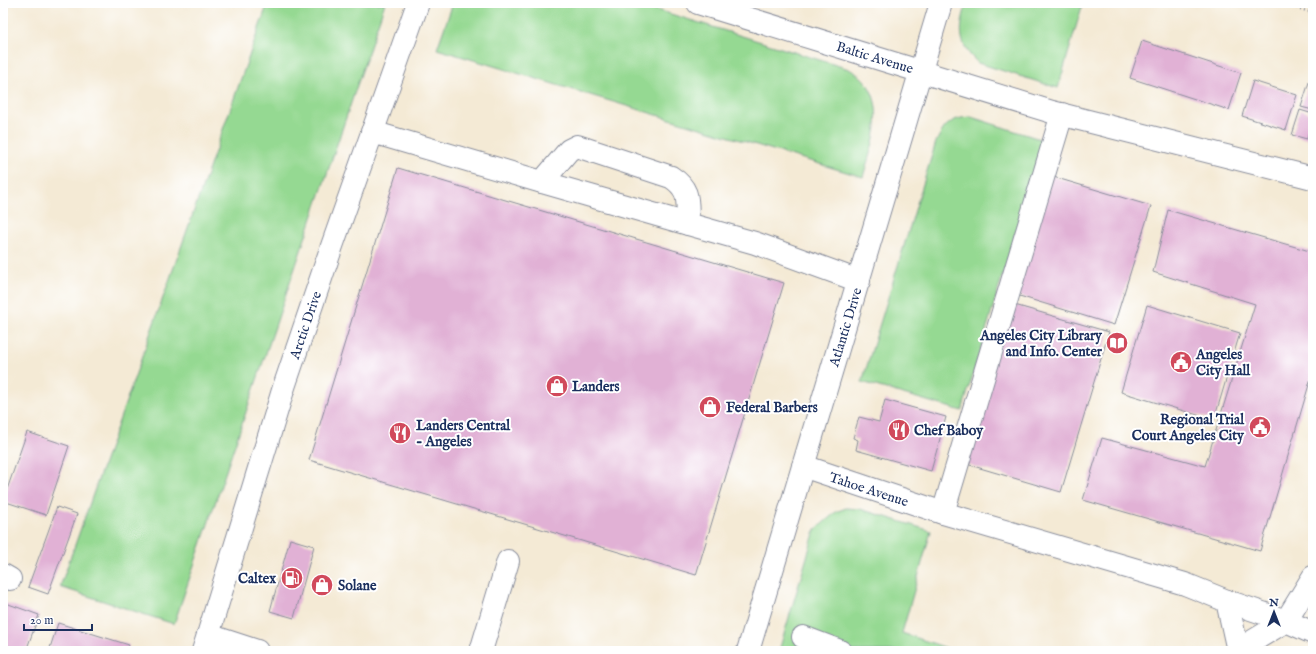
<svg xmlns="http://www.w3.org/2000/svg" width="1316" height="654" font-family="'IM FELL English',serif">
<rect width="100%" height="100%" fill="#fff"/>
<filter id="ink" filterUnits="userSpaceOnUse"><feTurbulence type="fractalNoise" baseFrequency=".025" numOctaves="2"/><feDisplacementMap in="SourceGraphic" scale="8" xChannelSelector="R" yChannelSelector="G"/><feConvolveMatrix kernelMatrix="1 2 1 2 8 2 1 2 1" color-interpolation-filters="sRGB"/></filter>
<filter id="wash" filterUnits="userSpaceOnUse"><feTurbulence type="fractalNoise" baseFrequency=".012" numOctaves="4" result="noise"/><feDisplacementMap in="SourceGraphic" scale="16" xChannelSelector="R" yChannelSelector="G"/><feGaussianBlur stdDeviation="0.9" result="paint"/><feColorMatrix in="noise" values="0 0 0 0 0 0 0 0 0 0 0 0 0 0 0 0 0 1.4 0 .05"/><feComposite in="paint" operator="in"/></filter>
<g filter="url(#wash)">
<rect width="100%" height="100%" fill="#f4ead5"/>
<g fill="#95d992" stroke="#588478">
<polygon points="268,3 385,3 174,624 60,587"/>
<path d="M453,3h182l214,66c5,3 12,7 15,11 24,29 8,65 -1,97l-426,-128z"/>
<path d="M967,3h116l-25,85 -80,-25c-21,-19 -19,-35 -11,-60z"/>
<path d="M971,117l72,23 -81,271 -100,-29 74,-240c9,-18 15,-24 35,-25z"/>
<polygon points="846,508 860,509 931,531 902,633 956,651 779,651 815,530 836,512"/>
</g>
<g id="blocks">
<g fill="#e1b1d5">
<polygon points="1142,41 1241,73 1229,110 1130,78"/>
<polygon points="1310,79 1313,81 1313,110 1301,107"/>
<polygon points="1253,81 1297,95 1286,130 1242,116"/>
<polygon points="1300,110 1313,114 1307,139 1292,135"/>
<polygon points="398,168 784,283 696,575 309,460"/>
<polygon points="1050,176 1151,206 1114,325 1013,294"/>
<polygon points="1168,210 1313,252 1313,371 1260,551 1083,500 1102,438 1205,466 1255,304 1153,272"/>
<polygon points="1011,304 1109,332 1061,492 963,463"/>
<polygon points="1147,305 1240,333 1214,420 1121,392"/>
<polygon points="885,400 946,417 931,471 856,450 858,440 853,438 859,417 879,422"/>
<polygon points="27,432 69,446 46,515 3,501"/>
<polygon points="57,507 77,514 48,594 28,587"/>
<polygon points="290,539 314,546 294,618 270,611"/>
<polygon points="3,602 39,615 26,651 3,651"/>
<polygon points="58,623 129,645 127,651 49,651"/>
</g>
</g>
</g>
<g filter="url(#ink)">
<use href="#blocks" fill-opacity="0" stroke="#888c9a" stroke-width="1"/>
<g fill="none" stroke-linecap="round" stroke-linejoin="round">
<g stroke="#888c9a" stroke-width="24">
<g id="minor">
<polyline points="698,3 1052,112 1313,178"/>
<path d="M372,132l170,50 27,-32 8,-4 94,31c20,13 16,24 17,47l67,19 104,38"/>
<polyline points="542,182 688,224"/>
<polyline points="803,466 943,513 1185,584 1227,601 1286,621 1313,633"/>
<polyline points="943,513 1062,114"/>
<polyline points="3,575 10,579"/>
<polyline points="1227,601 1238,651"/>
<polyline points="208,635 284,387 332,246 418,3"/>
<polyline points="803,637 840,651"/>
<polyline points="1238,650 1286,621 1313,577"/>
<polyline points="481,651 508,561"/>
<polyline points="748,651 941,3"/>
</g>
</g>
<g stroke="#888c9a" stroke-width="24">
<polyline id="major" points="203,651 208,635 257,651"/>
</g>
<polyline stroke="#888c9a" stroke-width="2.5" stroke-dasharray="1 3" stroke-linecap="butt" points="1281,3 1313,13"/>
<use href="#minor" stroke="#fff" stroke-width="22"/>
<use href="#major" stroke="#fff" stroke-width="22"/>
</g>
</g>
<defs>
<g id="library-disc" transform="scale(1.15)"><circle r="9.5" fill="#d1495b" stroke="#fff"/><path d="M-6-4Q-3-5.5-.7-3.5V5Q-3 3-6 4ZM6-4Q3-5.5 .7-3.5V5Q3 3 6 4Z" fill="#fff"/></g>
<g id="civic-disc" transform="scale(1.15)"><circle r="9.5" fill="#d1495b" stroke="#fff"/><path d="M-.6-6.5H3V-4.5H.6V-3L4-1V1h2V6H-6V1h2V-1L-.6-3ZM-1.2 2.5V6h2.4V2.5Z" fill="#fff"/></g>
<g id="shop-disc" transform="scale(1.15)"><circle r="9.5" fill="#d1495b" stroke="#fff"/><path d="M-5-2.5h2.3a2.7 3.5 0 0 1 5.4 0H5L5.5 6h-11ZM-1.5-2.5h3a1.5 2.3 0 0 0-3 0Z" fill="#fff"/></g>
<g id="restaurant-disc" transform="scale(1.15)"><circle r="9.5" fill="#d1495b" stroke="#fff"/><path d="M-5-6h1v4h1v-4h1v4h1v-4h1v5L-1.5 .5V6h-2V.5L-5-1ZM5-6V6H3V1.5H1.5Q1.5-4 5-6Z" fill="#fff"/></g>
<g id="fuel-disc" transform="scale(1.15)"><circle r="9.5" fill="#d1495b" stroke="#fff"/><path d="M-5.5-6h7V0h2V4h1.3V-2.5L3-4.5l.8-.8L6-3V5H2.5V1h-1V6h-7ZM-4.2-4.7v3.2H.2V-4.7Z" fill="#fff"/></g>
</defs>
<g fill-rule="evenodd">
<use href="#library-disc" x="1117" y="343"/>
<use href="#civic-disc" x="1181" y="362"/>
<use href="#shop-disc" x="557" y="386"/>
<use href="#shop-disc" x="710" y="407"/>
<use href="#civic-disc" x="1260" y="427"/>
<use href="#restaurant-disc" x="899" y="430"/>
<use href="#restaurant-disc" x="400" y="433"/>
<use href="#fuel-disc" x="292" y="578"/>
<use href="#shop-disc" x="322" y="585"/>
</g>
<g text-anchor="middle" stroke-width="4" stroke-linejoin="round" paint-order="stroke">
<g font-size="14" fill="#1b2f5e" stroke="#fff">
<text transform="translate(875 57) rotate(17)" y="5">Baltic Avenue</text>
<text transform="translate(305 325) rotate(-71)" y="5">Arctic Drive</text>
<text transform="translate(845 327) rotate(-73)" y="5">Atlantic Drive</text>
<text transform="translate(869 489) rotate(18)" y="5">Tahoe Avenue</text>
</g>
<g font-size="14" font-weight="bold" fill="#1b2f5e" stroke="#fff" text-anchor="start">
<text x="1102" y="340" text-anchor="end">Angeles City Library<tspan x="1102" dy="16">and Info. Center</tspan></text>
<text x="1196" y="359">Angeles<tspan x="1196" dy="16">City Hall</tspan></text>
<text x="572" y="391">Landers</text>
<text x="726" y="412">Federal Barbers</text>
<text x="1244" y="424" text-anchor="end">Regional Trial<tspan x="1244" dy="16">Court Angeles City</tspan></text>
<text x="416" y="430">Landers Central<tspan x="416" dy="16">- Angeles</tspan></text>
<text x="914" y="435">Chef Baboy</text>
<text x="276" y="583" text-anchor="end">Caltex</text>
<text x="338" y="590">Solane</text>
</g>
</g>
<rect width="1316" height="654" fill="none" stroke="#fff" stroke-width="16"/>
<g transform="translate(1274 612)" stroke="#ffffff" stroke-width="3" paint-order="stroke">
<path d="M0-3L7 15L0 10L-7 15Z" fill="#1b2f5e"/>
<text y="-6" font-size="11" font-weight="bold" text-anchor="middle" fill="#1b2f5e">N</text>
</g>
<path d="M24 624v6h68v-6" fill="none" stroke="#1b2f5e" stroke-width="2"/>
<text x="30" y="624" font-size="12" fill="#1b2f5e" stroke="#ffffff" stroke-width="3" paint-order="stroke">20 m</text>
</svg>
